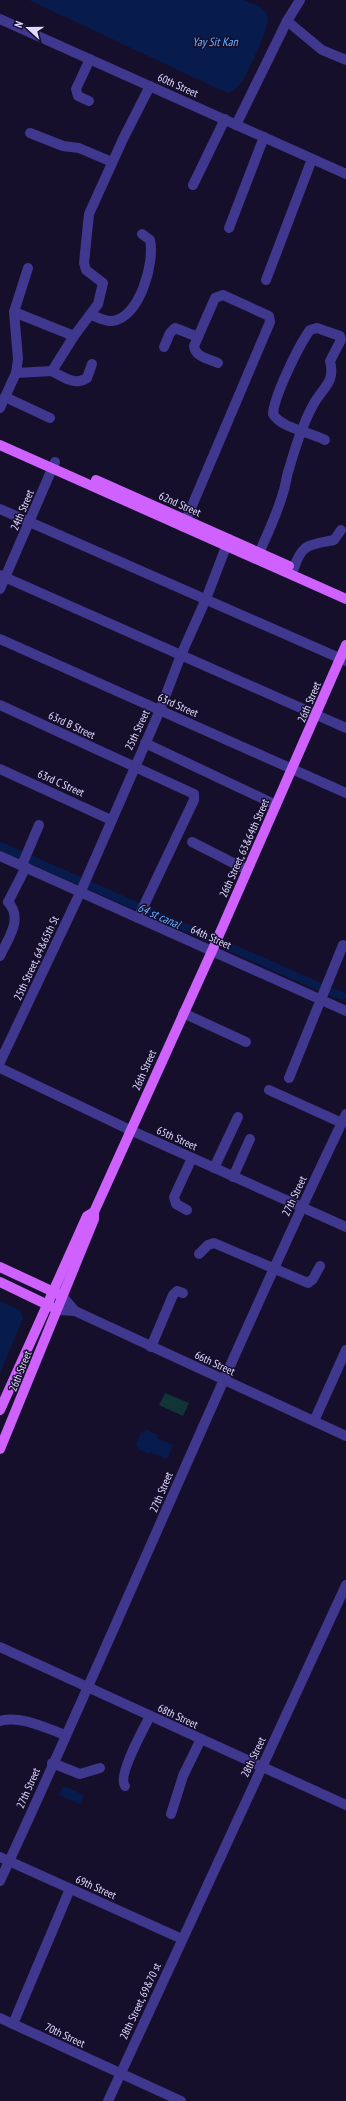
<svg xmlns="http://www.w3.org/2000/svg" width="346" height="2101" font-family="'PT Sans Narrow',sans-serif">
<rect width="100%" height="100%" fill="#160f2c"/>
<polygon fill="#113536" points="165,1393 189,1403 183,1416 159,1405"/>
<g fill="#071b4d">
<path d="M29,0h215c8,4 22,7 24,17 2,9 -22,61 -29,68 -3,4 -7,7 -12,8z"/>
<polygon points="0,1301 20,1310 23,1318 0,1373"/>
<polygon points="146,1430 158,1435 156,1438 173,1445 167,1459 150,1452 149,1454 138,1449 139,1447 136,1445 141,1432 144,1433"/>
<polygon points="63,1786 84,1795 80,1804 59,1795"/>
</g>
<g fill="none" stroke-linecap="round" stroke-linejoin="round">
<g stroke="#071b4d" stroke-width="8">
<polyline points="0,846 318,986"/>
<polyline points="331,992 342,996"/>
</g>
<g stroke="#40378e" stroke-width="10">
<polyline points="300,0 287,21 322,50 346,60"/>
<polyline points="0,19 346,174"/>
<polyline points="89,101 78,96 76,89 90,59"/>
<polyline points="236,125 287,21"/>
<polyline points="30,133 63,146 79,148 112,162"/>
<polyline points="193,185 225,119"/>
<polyline points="229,228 264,137"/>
<polyline points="266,280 312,159"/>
<polyline points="14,312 74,336"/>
<path d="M91,315c7,2 14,7 21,6 28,-3 43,-59 38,-81l-8,-6"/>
<polyline points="164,347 170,333 175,328 198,337"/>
<path d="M52,371c11,6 23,15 35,7l5,-14"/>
<polyline points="16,373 52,371 74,336 98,304 103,283 86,270 84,263 89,214 123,139 150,86"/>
<polyline points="5,397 50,418"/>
<polyline points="0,408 16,373 18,359 14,312 28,268"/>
<polyline points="0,509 346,661"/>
<path d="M183,527l87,-205 -1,-6 -46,-21 -8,3 -21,48c1,11 15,13 24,17"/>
<path d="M259,553c9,-20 18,-39 24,-60 3,-8 3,-16 6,-24 6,-21 13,-43 23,-62 9,-19 24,-23 18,-46l11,-21 -1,-4 -23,-8 -7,2c-11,15 -36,66 -37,84 8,14 37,18 52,26"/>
<path d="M294,568c8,-25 16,-23 40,-28l7,-10"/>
<polyline points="0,575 346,728"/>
<polyline points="0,589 55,462"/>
<polyline points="0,639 346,793"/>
<polyline points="0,705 194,794 194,800 138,918"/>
<polyline points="145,743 276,805"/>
<polyline points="0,769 111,820"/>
<polyline points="192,842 247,870"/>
<polyline points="0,856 346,1011"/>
<polyline points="22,865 39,825"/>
<path d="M0,956c7,-16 24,-37 8,-54l18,-35"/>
<polyline points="183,1013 246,1042"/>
<polyline points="0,1062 81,891 160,710 181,655 206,599 229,539"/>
<polyline points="0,1068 130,1130 346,1227"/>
<polyline points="289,1078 343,945"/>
<polyline points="269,1090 342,1123"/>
<polyline points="214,1168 238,1117"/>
<polyline points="233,1177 250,1139"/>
<polyline points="187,1210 176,1204 174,1197 192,1158"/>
<polyline points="199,1254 208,1245 214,1243 308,1283 313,1279 320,1266"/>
<polyline points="63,1297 75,1311"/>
<polyline points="58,1310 75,1311 346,1436"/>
<polyline points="151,1347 173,1295 177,1291 183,1293"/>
<polyline points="314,1421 346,1350"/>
<polyline points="0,1647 346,1805"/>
<path d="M0,1721c20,-6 46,7 65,14"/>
<polyline points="52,1763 80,1774 100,1768"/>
<path d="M125,1786c-8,-10 19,-58 25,-70"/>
<polyline points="171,1814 183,1776 201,1739"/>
<polyline points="0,1857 182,1939"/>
<path d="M0,1881c118,-254 225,-514 346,-767"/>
<polyline points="0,2018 181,2101"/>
<polyline points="13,2024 70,1889"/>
<polyline points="108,2101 346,1585"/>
</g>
<g stroke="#cf61ff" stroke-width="10">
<polyline points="0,445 346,599"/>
<polyline points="96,480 289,566"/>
<polyline points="0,1267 58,1294"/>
<polyline points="0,1282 52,1307"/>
<polyline points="0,1410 87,1216 94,1212"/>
<polyline points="0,1449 94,1219 94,1212 212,951 346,645"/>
</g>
</g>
<g text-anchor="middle" stroke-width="3" stroke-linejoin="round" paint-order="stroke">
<g font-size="11" fill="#e1daff" stroke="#160f2c">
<text transform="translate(178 85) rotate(24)" y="4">60th Street</text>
<text transform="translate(180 504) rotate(24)" y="4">62nd Street</text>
<text transform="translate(22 510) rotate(-67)" y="4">24th Street</text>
<text transform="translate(309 702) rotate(-67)" y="4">26th Street</text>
<text transform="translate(178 705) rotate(24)" y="4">63rd Street</text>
<text transform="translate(72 725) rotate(25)" y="4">63rd B Street</text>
<text transform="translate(137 730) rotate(-65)" y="4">25th Street</text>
<text transform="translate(61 783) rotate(24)" y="4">63rd C Street</text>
<text transform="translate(244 848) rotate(-66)" y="4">26th Street, 63&amp;64th Street</text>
<text transform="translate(211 937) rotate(24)" y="4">64th Street</text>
<text transform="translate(36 958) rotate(-65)" y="4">25th Street, 64&amp;65th St</text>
<text transform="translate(144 1070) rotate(-66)" y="4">26th Street</text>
<text transform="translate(177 1138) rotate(24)" y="4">65th Street</text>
<text transform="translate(294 1196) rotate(-65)" y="4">27th Street</text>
<text transform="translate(215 1363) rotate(25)" y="4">66th Street</text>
<text transform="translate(20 1371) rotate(-68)" y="4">26th Street</text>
<text transform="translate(161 1492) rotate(-67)" y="4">27th Street</text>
<text transform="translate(178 1716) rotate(25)" y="4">68th Street</text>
<text transform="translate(253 1757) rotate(-65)" y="4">28th Street</text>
<text transform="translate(28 1788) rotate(-66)" y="4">27th Street</text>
<text transform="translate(96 1887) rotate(24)" y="4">69th Street</text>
<text transform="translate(140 2001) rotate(-65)" y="4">28th Street, 69&amp;70 st</text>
<text transform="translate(65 2035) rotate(25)" y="4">70th Street</text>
</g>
<g font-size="12" font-style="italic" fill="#68aeff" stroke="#160f2c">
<text x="215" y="46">Yay Sit Kan</text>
<text transform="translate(159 916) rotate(24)" y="4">64 st canal</text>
</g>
</g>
<g transform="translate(28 28) rotate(291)" stroke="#160f2c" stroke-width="3" paint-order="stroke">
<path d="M0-3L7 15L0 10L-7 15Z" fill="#e1daff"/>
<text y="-6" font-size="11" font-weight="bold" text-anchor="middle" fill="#e1daff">N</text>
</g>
</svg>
